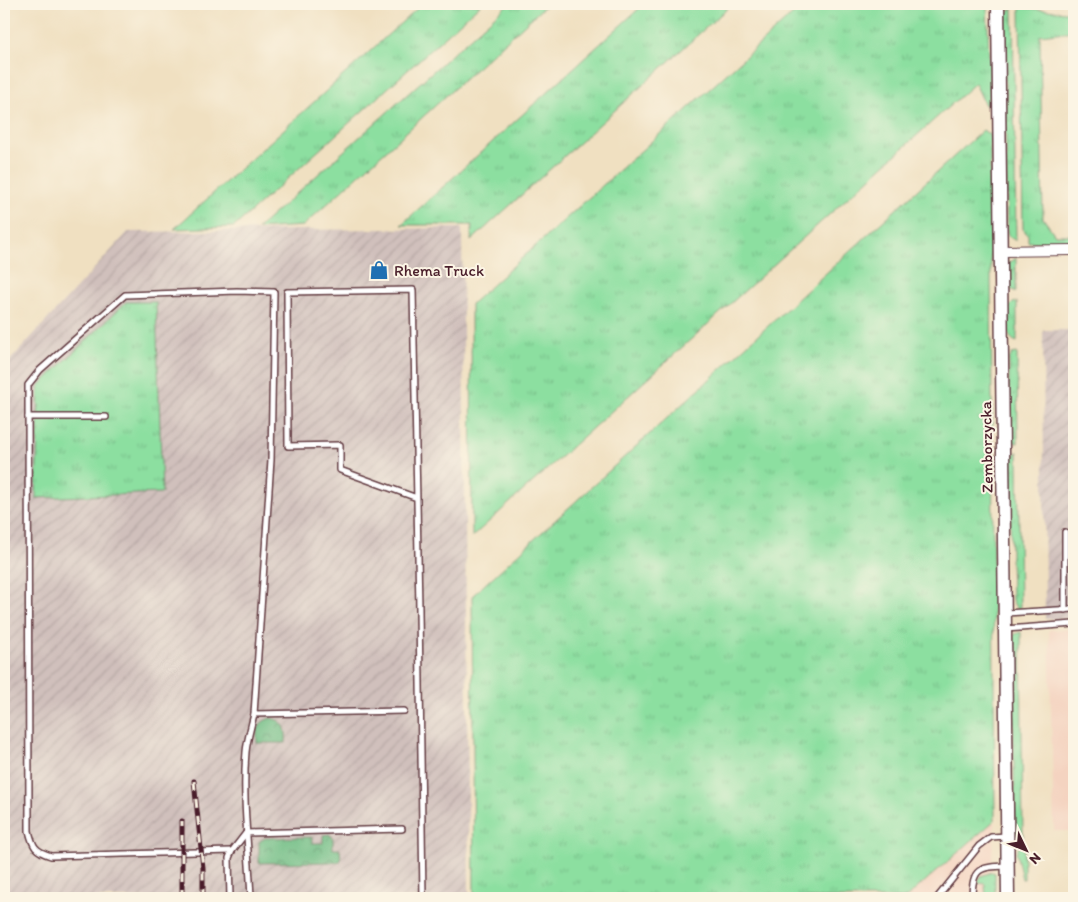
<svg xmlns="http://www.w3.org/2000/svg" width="1078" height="902" font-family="Itim,sans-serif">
<defs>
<pattern id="industrial-furrows" width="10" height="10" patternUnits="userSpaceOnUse" patternTransform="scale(1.25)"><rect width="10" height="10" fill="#d0c0bc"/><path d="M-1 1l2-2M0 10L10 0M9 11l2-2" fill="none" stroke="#b4a5a2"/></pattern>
<pattern id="grass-tufts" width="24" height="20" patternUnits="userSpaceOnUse" patternTransform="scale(1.25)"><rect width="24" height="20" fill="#8cdfa0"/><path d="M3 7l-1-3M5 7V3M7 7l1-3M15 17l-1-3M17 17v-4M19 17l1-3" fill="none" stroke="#7abf8a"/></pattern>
<pattern id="forest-crowns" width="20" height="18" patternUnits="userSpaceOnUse" patternTransform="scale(1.25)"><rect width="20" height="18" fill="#71be86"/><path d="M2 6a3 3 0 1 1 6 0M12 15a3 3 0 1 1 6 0" fill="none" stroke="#5f9a6e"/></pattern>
</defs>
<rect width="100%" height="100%" fill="#fcf5e5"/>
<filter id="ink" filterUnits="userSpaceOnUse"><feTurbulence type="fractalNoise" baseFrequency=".02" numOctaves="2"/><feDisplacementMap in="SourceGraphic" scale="10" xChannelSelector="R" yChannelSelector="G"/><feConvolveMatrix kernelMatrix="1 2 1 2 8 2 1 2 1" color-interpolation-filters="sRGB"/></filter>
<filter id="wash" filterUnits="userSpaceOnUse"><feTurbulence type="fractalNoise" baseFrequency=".0096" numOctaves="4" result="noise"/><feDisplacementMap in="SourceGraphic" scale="20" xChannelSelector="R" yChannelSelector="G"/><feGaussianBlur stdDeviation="1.12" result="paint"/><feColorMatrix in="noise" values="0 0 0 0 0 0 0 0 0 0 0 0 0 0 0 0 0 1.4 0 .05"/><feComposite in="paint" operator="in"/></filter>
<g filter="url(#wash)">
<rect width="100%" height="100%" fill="#f0e0c1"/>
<g fill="#f4d3c0">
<polygon points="1074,629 1074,831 1054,831 1049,630"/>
<polygon points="995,820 992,855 993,898 906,898"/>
</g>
<g fill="url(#industrial-furrows)">
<polygon points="462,228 469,898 4,898 4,367 128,232"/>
<polygon points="1043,330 1074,330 1074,619 1045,619"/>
</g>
<g fill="url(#grass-tufts)" stroke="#6b7f66">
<polygon points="422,4 481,4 234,227 174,229"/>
<polygon points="508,4 547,4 303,226 257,229"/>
<polygon points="644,4 732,4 471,241 472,225 401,225"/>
<polygon points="804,4 987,4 991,104 985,105 975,83 472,537 471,304"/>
<polygon points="1013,7 1016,241 1008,236 1007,231 1004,22 1006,15"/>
<polygon points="1020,7 1074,13 1074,31 1040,35 1043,218 1055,235 1074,235 1074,242 1028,242 1028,235 1023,229"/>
<polygon points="983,130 990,135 995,820 906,898 474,898 472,596"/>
<polygon points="1016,258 1016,292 1009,288 1008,264"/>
<polygon points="126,302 156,302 162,493 36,498 39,386"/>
<path d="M1017,302v40c-13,-4 -11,-23 -9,-34l5,-5z"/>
<path d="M1017,353l1,90c-6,0 -8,-5 -9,-10v-73l3,-6z"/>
<polygon points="1018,452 1020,610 1015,606 1012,600 1009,462 1013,454"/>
<polygon points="1021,632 1023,840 1017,838 1015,831 1012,638 1015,634"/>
<polygon points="1024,846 1024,879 1022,879 1016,852 1019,847"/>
<polygon points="992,872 995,873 995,898 986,898 985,884 977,883 981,876"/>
</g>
<g fill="url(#forest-crowns)" stroke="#5e6e58">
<path d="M271,718c14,3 16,11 15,25h-29c-1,-12 0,-21 14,-25z"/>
<polygon points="329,834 333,837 333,849 340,849 341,860 339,862 259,863 259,842 265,838 312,837 312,843 323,843 323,835"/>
</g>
</g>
<g filter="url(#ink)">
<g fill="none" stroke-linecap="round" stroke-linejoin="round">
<g stroke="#633c42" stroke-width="8">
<g id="service">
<polyline points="28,417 106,417"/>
<path d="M417,498l-77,-28v-25l-52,1 -1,-154 126,-2c4,203 8,405 10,608"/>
<polyline points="1065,532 1065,610"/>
<polyline points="1005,613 1074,609"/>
<polyline points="1005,629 1074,624"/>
<polyline points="254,714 404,711"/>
<polyline points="246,833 402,829"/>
<path d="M232,851l-181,5c-16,-5 -18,-9 -22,-25l-1,-446 12,-15 85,-75 112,-4 37,1 -3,168 -17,254c-3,13 -7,26 -8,38 -4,48 3,99 5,146"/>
<polyline points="230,898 229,858 232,851 246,833"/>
<polyline points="937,898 979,846 991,837 1006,836"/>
<path d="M972,898c0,-31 8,-31 36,-32"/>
</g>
</g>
<g stroke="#633c42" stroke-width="12">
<polyline id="minor" points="1000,251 1074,250"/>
</g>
<g stroke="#633c42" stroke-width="15">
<polyline id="tertiary" points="998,4 1008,898"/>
</g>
<use href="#service" stroke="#fff" stroke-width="5"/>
<use href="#minor" stroke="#fff" stroke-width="10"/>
<use href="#tertiary" stroke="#fff" stroke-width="12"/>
<g stroke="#4a1f2b" stroke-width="5">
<g id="rail">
<polyline points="194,781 203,868 203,898"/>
<polyline points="182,898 182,821"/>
</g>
</g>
<use href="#rail" stroke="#fcf5e5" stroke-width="3" stroke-dasharray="9" stroke-linecap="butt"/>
</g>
</g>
<defs>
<g id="shop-bare" transform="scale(1.5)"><path d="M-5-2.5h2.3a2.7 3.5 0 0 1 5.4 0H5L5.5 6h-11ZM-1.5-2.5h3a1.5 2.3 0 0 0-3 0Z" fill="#1f6fb2" stroke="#fcf5e5" stroke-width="2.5" paint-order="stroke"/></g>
</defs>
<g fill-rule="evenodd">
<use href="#shop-bare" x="379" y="270"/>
</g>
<g text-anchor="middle" stroke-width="4" stroke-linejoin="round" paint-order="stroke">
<g font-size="16" fill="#4a1f2b" stroke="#fcf5e5" text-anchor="start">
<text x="394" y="276">Rhema Truck</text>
</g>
<g font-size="16" fill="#4a1f2b" stroke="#fcf5e5">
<text transform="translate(986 447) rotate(-91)" y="6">Zemborzycka</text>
</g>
</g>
<rect width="1078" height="902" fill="none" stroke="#fcf5e5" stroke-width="20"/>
<g transform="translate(1026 850) rotate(133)" stroke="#fcf5e5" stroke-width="4" paint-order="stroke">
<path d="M0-4L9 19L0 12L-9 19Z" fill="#4a1f2b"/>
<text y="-8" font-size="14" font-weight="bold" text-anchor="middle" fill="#4a1f2b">N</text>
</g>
</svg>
